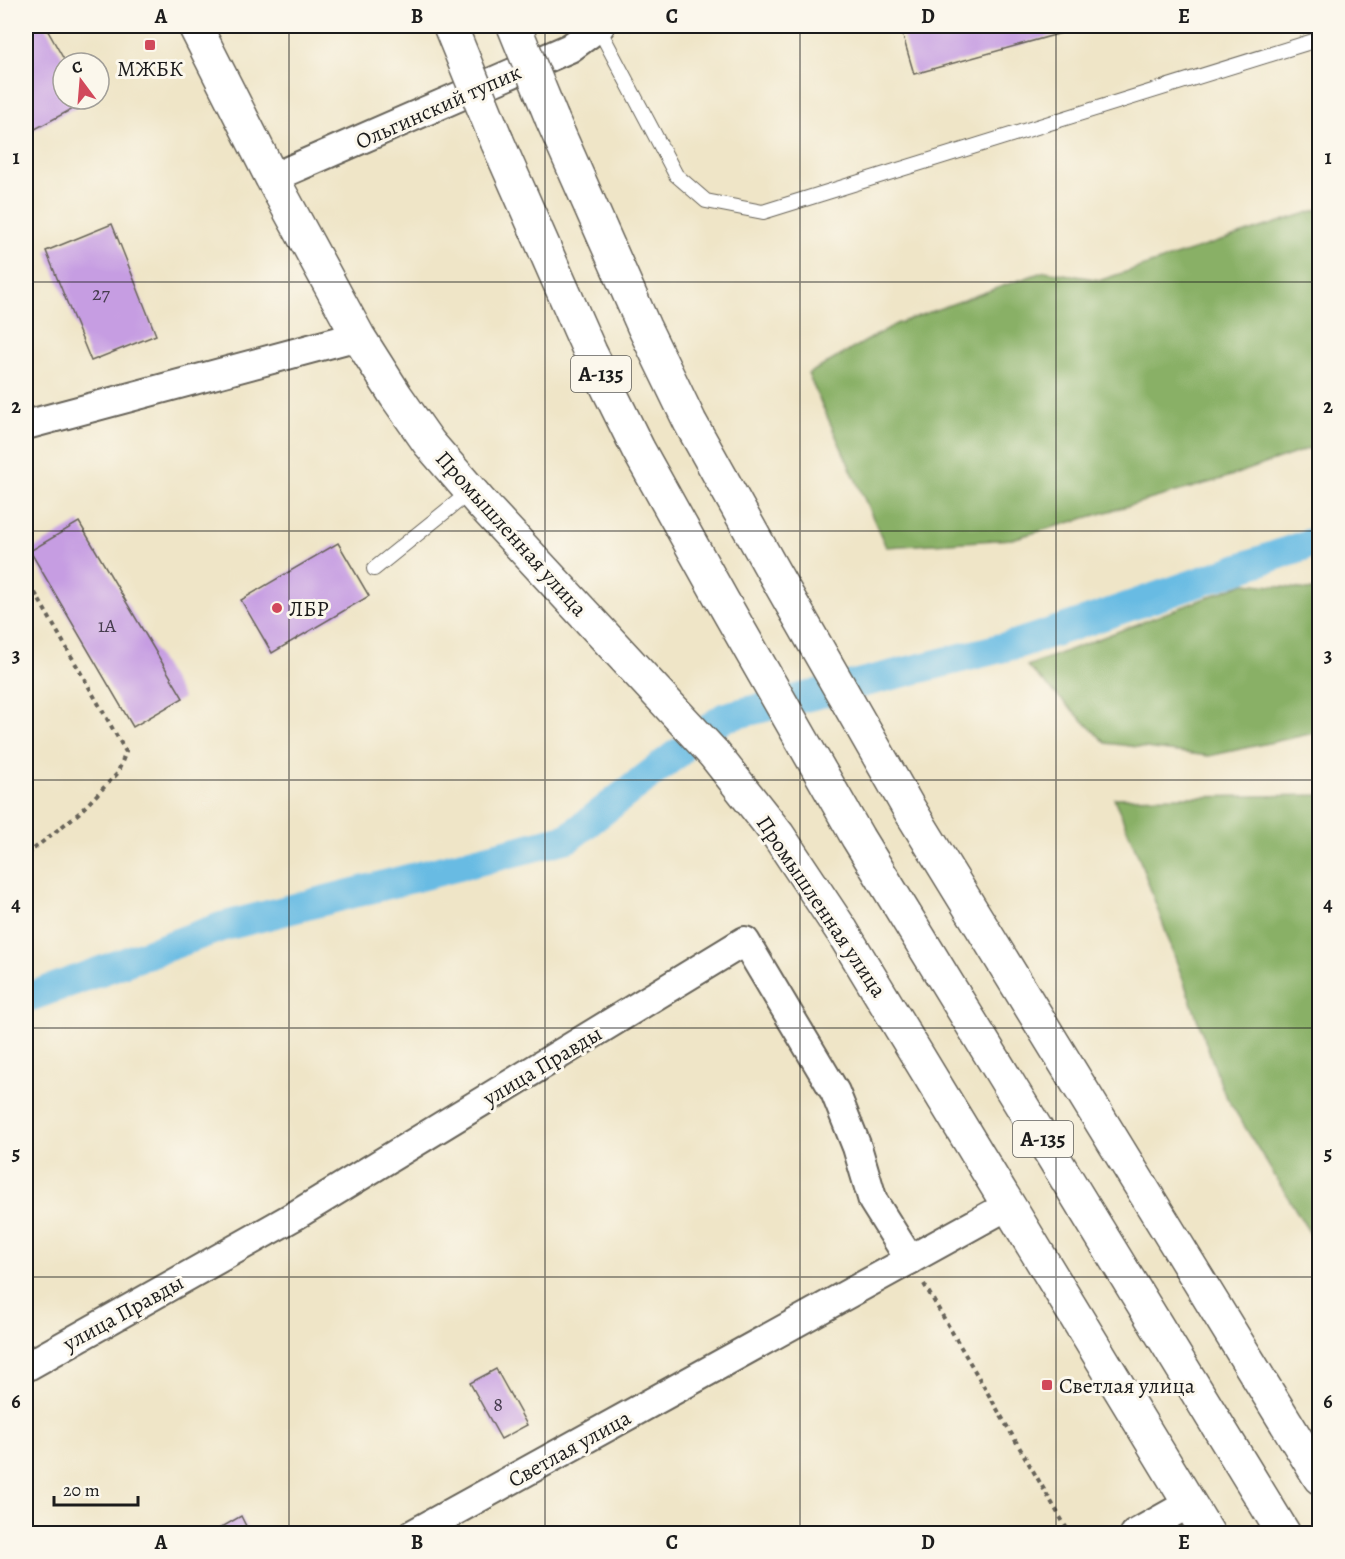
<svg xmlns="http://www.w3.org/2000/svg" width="1345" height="1559" font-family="Alegreya,serif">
<rect width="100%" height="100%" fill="#fbf7ec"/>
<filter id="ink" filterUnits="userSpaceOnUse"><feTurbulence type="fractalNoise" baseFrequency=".0167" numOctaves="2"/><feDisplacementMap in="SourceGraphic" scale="12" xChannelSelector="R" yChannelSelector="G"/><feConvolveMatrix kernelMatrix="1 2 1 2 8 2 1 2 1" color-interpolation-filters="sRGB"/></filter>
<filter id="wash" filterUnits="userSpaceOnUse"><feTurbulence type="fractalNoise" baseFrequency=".008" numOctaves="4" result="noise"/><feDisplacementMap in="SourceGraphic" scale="24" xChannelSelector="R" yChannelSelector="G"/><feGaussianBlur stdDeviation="1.35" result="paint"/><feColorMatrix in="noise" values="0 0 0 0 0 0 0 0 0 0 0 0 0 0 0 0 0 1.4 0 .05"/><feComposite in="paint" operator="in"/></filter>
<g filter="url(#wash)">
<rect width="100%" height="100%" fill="#efe5c7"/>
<g fill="#89b066" stroke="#526641" stroke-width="1.5">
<polygon points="1319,209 1319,445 1222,479 1012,539 886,547 808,374 896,324 1045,271 1101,280"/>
<polygon points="1245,583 1319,591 1319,732 1209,756 1106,743 1027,666"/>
<polygon points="1319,795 1320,795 1319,1248 1224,1093 1138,855 1114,798"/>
</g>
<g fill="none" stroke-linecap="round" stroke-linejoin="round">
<g stroke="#67bbe3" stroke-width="30">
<polyline points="711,727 725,717 1017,644 1087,621 1320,540"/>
<polyline points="32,996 221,927 568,838 678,753"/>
</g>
</g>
<g id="blocks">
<g fill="#c69de2">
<polygon points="26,26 45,26 66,63 63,63 63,99 86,99 87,101 26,134"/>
<polygon points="900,26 1087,26 914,74"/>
<polygon points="112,224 156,335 91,361 46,251"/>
<polygon points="79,522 183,698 133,727 30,551"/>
<polygon points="338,543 369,596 272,653 241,600"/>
<polygon points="496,1369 527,1425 501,1439 470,1383"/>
<polygon points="241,1516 250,1534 210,1534"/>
</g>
</g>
</g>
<g filter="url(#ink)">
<use href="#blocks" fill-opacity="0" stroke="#666258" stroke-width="1.5"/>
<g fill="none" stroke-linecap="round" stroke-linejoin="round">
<g stroke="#666258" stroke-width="16">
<g id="service">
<polyline points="598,27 676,175 706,201 763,212 1320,39"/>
<polyline points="374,569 471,491"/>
</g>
</g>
<g stroke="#666258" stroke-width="32">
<g id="minor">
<polyline points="272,178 570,48 600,26"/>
<polyline points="26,425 358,336"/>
<polyline points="26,1367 296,1215 745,941 835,1092 857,1147 873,1201 910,1260"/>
<polyline points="413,1534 1009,1205"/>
<polyline points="1135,1534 1190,1503"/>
</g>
</g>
<g stroke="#666258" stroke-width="36">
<polyline id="tertiary" points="195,26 272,178 358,336 396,396 429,443 481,503 714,754 778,835 842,931 1208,1534"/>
</g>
<g stroke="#666258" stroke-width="36">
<g id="trunk">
<polyline points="552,119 644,327 690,422 773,571 908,807 1320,1478"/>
<polyline points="497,141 590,352 638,449 722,600 858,838 1284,1534"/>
</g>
</g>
<g stroke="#666258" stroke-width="4" stroke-dasharray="4.5 4.5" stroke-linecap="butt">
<polyline points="26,577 126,752 117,774 79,813 31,851 26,862"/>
<polyline points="924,1284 1070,1534"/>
</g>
<use href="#service" stroke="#fff" stroke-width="14"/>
<use href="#minor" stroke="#fff" stroke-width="28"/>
<use href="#tertiary" stroke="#fff" stroke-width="33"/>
<use href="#trunk" stroke="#fff" stroke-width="33"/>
<g stroke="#666258" stroke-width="36" stroke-linecap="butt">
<g id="trunk-bridge">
<polyline points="450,26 497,141"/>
<polyline points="514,26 552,119"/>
</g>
</g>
<use href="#trunk-bridge" stroke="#fff" stroke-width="33"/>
</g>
</g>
<path fill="none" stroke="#1c1c1c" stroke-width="1.5" stroke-opacity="0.55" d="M289,26v1508M545,26v1508M800,26v1508M1056,26v1508M26,282h1294M26,531h1294M26,780h1294M26,1028h1294M26,1277h1294"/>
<g fill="#d1495b" stroke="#fbf7ec" stroke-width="2">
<rect x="144" y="39" width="12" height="12" rx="3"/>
<circle cx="277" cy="608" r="6"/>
<rect x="1041" y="1379" width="12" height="12" rx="3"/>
</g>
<g text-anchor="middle" stroke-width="6" stroke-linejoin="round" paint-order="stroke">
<g font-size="20" fill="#463c4e">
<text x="101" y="300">27</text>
<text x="107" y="632">1А</text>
<text x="498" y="1411">8</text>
</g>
<g fill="#fbf7ec" stroke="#5f5e5a" stroke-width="1.5">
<rect x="571" y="356" width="60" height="36" rx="4.5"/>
<rect x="1013" y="1121" width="60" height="36" rx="4.5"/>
</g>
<g font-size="21" font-weight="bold" fill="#1c1c1c">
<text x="601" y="381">А-135</text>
<text x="1043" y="1146">А-135</text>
</g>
<g font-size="22" fill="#1c1c1c" stroke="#fbf7ec" text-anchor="start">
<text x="150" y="76" text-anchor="middle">МЖБК</text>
<text x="289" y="616">ЛБР</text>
<text x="1059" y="1393">Светлая улица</text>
</g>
<g font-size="22" fill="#1c1c1c" stroke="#fbf7ec">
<text transform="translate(438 106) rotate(-24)" y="8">Ольгинский тупик</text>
<text transform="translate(512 533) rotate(48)" y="8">Промышленная улица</text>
<text transform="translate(822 906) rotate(56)" y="8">Промышленная улица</text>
<text transform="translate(542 1065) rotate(-31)" y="8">улица Правды</text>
<text transform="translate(123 1312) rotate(-29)" y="8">улица Правды</text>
<text transform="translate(569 1448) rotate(-29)" y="8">Светлая улица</text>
</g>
</g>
<rect width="1345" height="1559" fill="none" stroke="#fbf7ec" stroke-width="66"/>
<g transform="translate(81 81) rotate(344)"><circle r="28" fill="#fbf7ec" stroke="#a29f99" stroke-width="1.5"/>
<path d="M0-4.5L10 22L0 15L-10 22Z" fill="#d1495b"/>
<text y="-9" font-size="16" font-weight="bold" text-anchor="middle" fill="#1c1c1c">С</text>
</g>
<path d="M54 1496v9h84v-9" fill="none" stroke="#1c1c1c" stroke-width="3"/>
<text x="63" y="1496" font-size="18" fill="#1c1c1c" stroke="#fbf7ec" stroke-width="4.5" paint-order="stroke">20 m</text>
<rect x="33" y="33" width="1279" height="1493" fill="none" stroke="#1c1c1c" stroke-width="2"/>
<g font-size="20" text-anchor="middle" font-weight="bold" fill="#1c1c1c">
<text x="161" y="23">A</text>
<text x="417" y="23">B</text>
<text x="672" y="23">C</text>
<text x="928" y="23">D</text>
<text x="1184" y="23">E</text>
<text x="16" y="164">1</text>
<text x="1328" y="164">1</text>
<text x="16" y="413">2</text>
<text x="1328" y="413">2</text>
<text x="16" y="662">3</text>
<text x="1328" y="662">3</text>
<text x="16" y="911">4</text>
<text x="1328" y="911">4</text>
<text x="16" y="1160">5</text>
<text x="1328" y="1160">5</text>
<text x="16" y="1408">6</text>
<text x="1328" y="1408">6</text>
<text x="161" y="1549">A</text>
<text x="417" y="1549">B</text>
<text x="672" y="1549">C</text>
<text x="928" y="1549">D</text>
<text x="1184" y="1549">E</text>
</g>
</svg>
